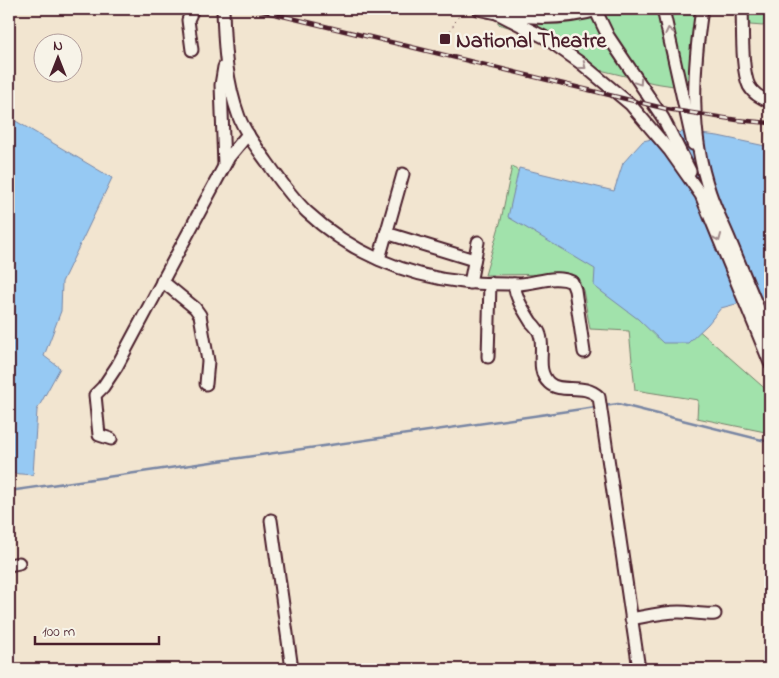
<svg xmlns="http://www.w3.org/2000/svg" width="779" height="678" font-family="'Indie Flower',sans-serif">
<rect width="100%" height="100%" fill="#f2e5d0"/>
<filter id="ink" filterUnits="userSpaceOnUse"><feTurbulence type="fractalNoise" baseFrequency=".02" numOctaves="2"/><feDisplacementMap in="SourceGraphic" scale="10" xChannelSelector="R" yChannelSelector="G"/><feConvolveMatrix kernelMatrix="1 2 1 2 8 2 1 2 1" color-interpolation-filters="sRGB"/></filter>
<g filter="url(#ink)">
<g fill="#a1e2ab" stroke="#76806b">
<polygon points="495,9 708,9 700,90 654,83 571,63 575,46 498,24 497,9"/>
<polygon points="748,9 770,9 770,19 763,26 750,25"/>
<polygon points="512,166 770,393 770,433 697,418 698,400 635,390 629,331 590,329 583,290 569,274 485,275 501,220"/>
</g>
<g fill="#96c9f3" stroke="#7885a3">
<polygon points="9,117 112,178 62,282 61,311 44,356 60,368 37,410 33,475 9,473"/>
<polygon points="682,132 718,136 770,147 770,295 721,308 708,324 688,343 663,343 638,319 594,286 595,269 508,217 519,168 614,191 623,163 643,141"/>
</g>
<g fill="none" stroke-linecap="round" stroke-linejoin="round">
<g stroke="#7885a3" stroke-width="2.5">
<polyline points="604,406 618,404 770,442"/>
<polyline points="9,491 596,407"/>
</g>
<g stroke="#4a1f2b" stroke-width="15">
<g id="minor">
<path d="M223,9c1,36 3,73 16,108 6,16 18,31 28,45 12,17 25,36 40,50 43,40 98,64 156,70 19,2 38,2 57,2 17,-1 36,-10 52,-2l3,8 9,62"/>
<path d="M478,9c40,10 83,12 123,0"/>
<polyline points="595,9 608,36 663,118 690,171"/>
<polyline points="663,9 693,144"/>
<path d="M702,9c-9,61 -13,124 8,184 5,15 12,29 18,43 14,34 28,67 42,101"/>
<path d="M742,9c1,20 -1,60 7,77 5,9 13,12 21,16"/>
<polyline points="497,13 544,37 582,64 630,104 670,151 701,195 770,363"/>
<polyline points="192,50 188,20 193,9"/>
<polyline points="224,165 221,85 224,67"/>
<polyline points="386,233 474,260"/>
<polyline points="379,259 403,174"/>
<polyline points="162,281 195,308 200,315 208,361 206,384"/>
<polyline points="470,283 478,242"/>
<path d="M514,284c2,15 9,25 17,38 3,3 8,8 9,13 5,15 -5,35 9,48 12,11 35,-1 50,14l40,272"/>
<polyline points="488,357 490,283"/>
<polyline points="111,439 99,435 95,395 103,387 117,366 229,157 248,134"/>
<polyline points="271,520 292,669"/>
<polyline points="9,565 19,563"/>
<path d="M631,619c16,-3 32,-7 48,-7 13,0 24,3 36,2"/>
</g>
</g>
<polyline stroke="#4a1f2b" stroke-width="1" stroke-dasharray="1 4" stroke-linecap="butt" points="445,39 463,9"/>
<use href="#minor" stroke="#f7f3e8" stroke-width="11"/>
<g stroke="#4a1f2b" stroke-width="4.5">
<polyline id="rail" points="254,9 667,109 737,120 770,123"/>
</g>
<use href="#rail" stroke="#f7f3e8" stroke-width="2.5" stroke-dasharray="8" stroke-linecap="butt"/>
</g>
<defs><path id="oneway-chevron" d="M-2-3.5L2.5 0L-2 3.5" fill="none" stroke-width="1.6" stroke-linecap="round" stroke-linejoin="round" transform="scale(1.25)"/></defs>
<g stroke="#a0898a">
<use href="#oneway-chevron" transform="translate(669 31) rotate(-103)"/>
<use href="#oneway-chevron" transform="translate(583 66) rotate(38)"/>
<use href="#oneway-chevron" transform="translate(639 82) rotate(56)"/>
<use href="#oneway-chevron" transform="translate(718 238) rotate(68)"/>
</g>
</g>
<rect fill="#4a1f2b" stroke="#f7f3e8" stroke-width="2" x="439" y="33" width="12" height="12" rx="2.5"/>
<g text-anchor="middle" stroke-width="5" stroke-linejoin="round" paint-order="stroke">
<g font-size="22" font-weight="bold" fill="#4a1f2b" stroke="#f7f3e8" text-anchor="start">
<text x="456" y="47">National Theatre</text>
</g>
</g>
<rect width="779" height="678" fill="none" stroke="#f7f3e8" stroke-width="30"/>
<rect x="15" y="15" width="749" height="648" fill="none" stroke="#4a1f2b" stroke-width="2" filter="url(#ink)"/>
<g transform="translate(58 58)"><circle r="24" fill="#f7f3e8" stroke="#b29e9c"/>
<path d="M0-4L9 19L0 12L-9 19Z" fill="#4a1f2b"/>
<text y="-8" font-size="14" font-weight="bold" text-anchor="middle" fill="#4a1f2b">N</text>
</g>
<path d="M35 636v8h124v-8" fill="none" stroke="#4a1f2b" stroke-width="2.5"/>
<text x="42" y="636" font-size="15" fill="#4a1f2b" stroke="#f7f3e8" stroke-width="4" paint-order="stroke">100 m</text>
</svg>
